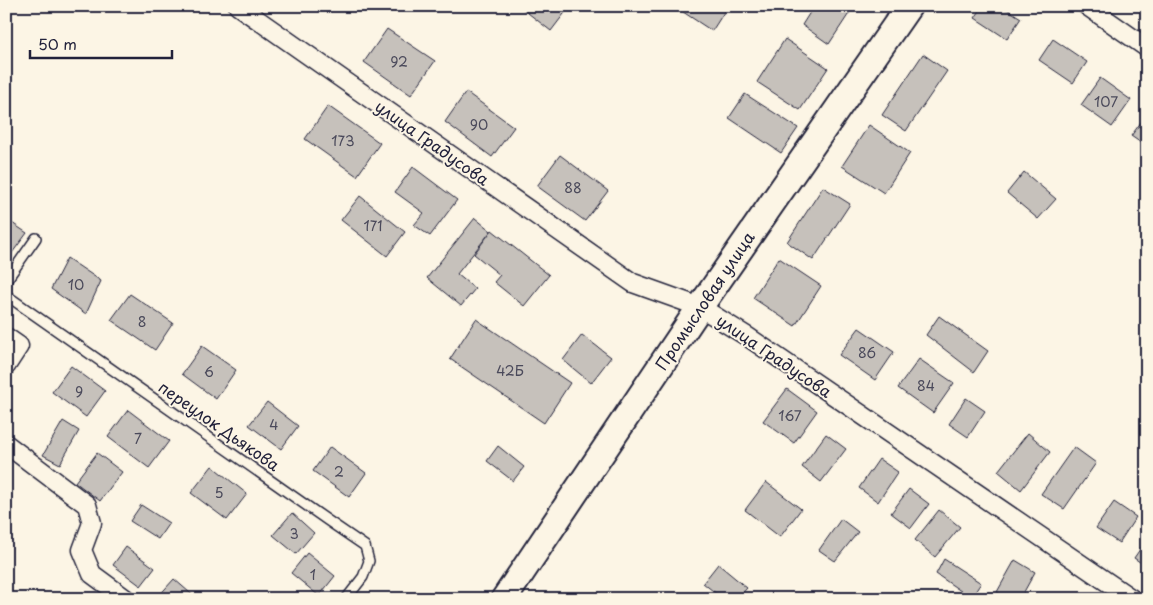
<svg xmlns="http://www.w3.org/2000/svg" width="1153" height="605" font-family="'Playpen Sans',sans-serif">
<rect width="100%" height="100%" fill="#fcf5e5"/>
<filter id="ink" filterUnits="userSpaceOnUse"><feTurbulence type="fractalNoise" baseFrequency=".02" numOctaves="2"/><feDisplacementMap in="SourceGraphic" scale="10" xChannelSelector="R" yChannelSelector="G"/><feConvolveMatrix kernelMatrix="1 2 1 2 8 2 1 2 1" color-interpolation-filters="sRGB"/></filter>
<g filter="url(#ink)">
<g fill="#c6c1bb" stroke="#22223b">
<polygon points="519,6 570,6 551,31"/>
<polygon points="674,6 728,6 712,31"/>
<polygon points="814,6 854,6 829,44 802,25"/>
<polygon points="983,6 1002,6 1021,18 1007,39 975,18"/>
<polygon points="387,29 435,61 411,95 364,62"/>
<polygon points="785,39 828,68 800,110 757,82"/>
<polygon points="1053,39 1087,62 1073,83 1039,60"/>
<polygon points="923,54 947,71 906,131 882,115"/>
<polygon points="1100,78 1131,100 1112,127 1081,105"/>
<polygon points="466,92 514,127 492,157 445,122"/>
<polygon points="745,94 798,128 781,153 729,118"/>
<polygon points="328,106 380,143 357,176 305,139"/>
<polygon points="1147,114 1147,147 1131,136"/>
<polygon points="869,125 910,153 884,193 842,166"/>
<polygon points="560,155 608,191 585,221 537,186"/>
<polygon points="413,167 457,200 430,236 414,225 424,213 395,192"/>
<polygon points="1024,172 1056,199 1038,219 1007,193"/>
<polygon points="823,187 850,204 813,260 787,242"/>
<polygon points="360,196 405,232 387,256 341,220"/>
<polygon points="475,218 491,231 457,274 475,289 461,306 427,278"/>
<polygon points="6,219 27,233 9,257 6,255"/>
<polygon points="492,230 549,275 524,306 494,282 500,275 474,254"/>
<polygon points="67,258 101,281 86,314 51,289"/>
<polygon points="779,258 821,286 795,326 753,298"/>
<polygon points="130,294 173,323 155,350 111,320"/>
<polygon points="939,316 988,351 974,372 926,335"/>
<polygon points="476,319 570,383 544,423 450,359"/>
<polygon points="859,328 894,352 875,380 839,355"/>
<polygon points="582,335 611,357 591,383 563,360"/>
<polygon points="202,346 236,370 216,399 182,374"/>
<polygon points="919,359 954,383 933,413 898,388"/>
<polygon points="71,366 105,391 86,417 52,392"/>
<polygon points="787,389 817,411 794,443 763,421"/>
<polygon points="966,398 985,411 968,437 949,424"/>
<polygon points="267,402 298,426 281,449 249,425"/>
<polygon points="128,410 169,441 149,468 108,437"/>
<polygon points="63,421 79,431 60,464 43,455"/>
<polygon points="1028,433 1050,452 1021,490 998,471"/>
<polygon points="826,434 846,449 821,482 802,467"/>
<polygon points="498,446 524,467 513,481 487,461"/>
<polygon points="330,447 366,473 349,497 313,471"/>
<polygon points="1074,447 1096,463 1064,509 1041,494"/>
<polygon points="97,453 122,472 100,501 75,482"/>
<polygon points="879,459 898,472 878,502 859,488"/>
<polygon points="212,466 247,494 227,520 191,493"/>
<polygon points="766,482 801,509 780,537 745,510"/>
<polygon points="909,489 929,504 911,528 891,513"/>
<polygon points="1114,502 1136,517 1119,543 1096,528"/>
<polygon points="141,505 169,523 158,539 130,521"/>
<polygon points="939,510 960,527 935,557 915,540"/>
<polygon points="292,513 314,533 296,554 273,535"/>
<polygon points="841,519 858,532 835,561 819,550"/>
<polygon points="1147,539 1147,567 1134,558"/>
<polygon points="126,547 155,568 141,586 113,565"/>
<polygon points="307,553 335,576 319,596 291,573"/>
<polygon points="944,559 981,583 971,598 936,574"/>
<polygon points="1015,560 1035,572 1020,599 1008,599 997,592"/>
<polygon points="718,564 747,588 737,599 723,599 703,583"/>
<polygon points="174,579 197,599 156,599"/>
</g>
<g fill="none" stroke-linecap="round" stroke-linejoin="round">
<g stroke="#22223b" stroke-width="12">
<g id="lane">
<polyline points="6,281 36,238"/>
<polyline points="6,295 327,520 365,546 369,561 363,577 346,599"/>
</g>
</g>
<g stroke="#22223b" stroke-width="21">
<g id="street">
<polyline points="238,6 633,283 700,307 748,337 1132,599"/>
<polyline points="1087,6 1147,48"/>
<polyline points="6,337 19,346 6,366"/>
<polyline points="6,444 87,505 92,523 82,550 92,574 126,599"/>
</g>
</g>
<g stroke="#22223b" stroke-width="29">
<polyline id="secondary" points="504,599 700,307 909,6"/>
</g>
<use href="#lane" stroke="#fcf5e5" stroke-width="9"/>
<use href="#street" stroke="#fcf5e5" stroke-width="18"/>
<use href="#secondary" stroke="#fcf5e5" stroke-width="25"/>
</g>
</g>
<g text-anchor="middle" stroke-width="4" stroke-linejoin="round" paint-order="stroke">
<g font-size="14" fill="#4b4a5b">
<text x="399" y="67">92</text>
<text x="1106" y="107">107</text>
<text x="479" y="130">90</text>
<text x="343" y="146">173</text>
<text x="573" y="193">88</text>
<text x="373" y="231">171</text>
<text x="76" y="290">10</text>
<text x="142" y="327">8</text>
<text x="867" y="358">86</text>
<text x="510" y="376">42Б</text>
<text x="209" y="377">6</text>
<text x="926" y="391">84</text>
<text x="79" y="397">9</text>
<text x="790" y="421">167</text>
<text x="274" y="430">4</text>
<text x="138" y="444">7</text>
<text x="339" y="477">2</text>
<text x="219" y="498">5</text>
<text x="294" y="539">3</text>
<text x="313" y="580">1</text>
</g>
<g font-size="16" fill="#22223b" stroke="#fcf5e5">
<text transform="translate(432 143) rotate(35)" y="6">улица Градусова</text>
<text transform="translate(705 301) rotate(-56)" y="6">Промысловая улица</text>
<text transform="translate(774 356) rotate(34)" y="6">улица Градусова</text>
<text transform="translate(219 426) rotate(35)" y="6">переулок Дьякова</text>
</g>
</g>
<rect width="1153" height="605" fill="none" stroke="#fcf5e5" stroke-width="25"/>
<rect x="12" y="12" width="1128" height="580" fill="none" stroke="#22223b" stroke-width="2" filter="url(#ink)"/>
<path d="M30 50v8h142v-8" fill="none" stroke="#22223b" stroke-width="2.5"/>
<text x="38" y="50" font-size="15" fill="#22223b" stroke="#fcf5e5" stroke-width="4" paint-order="stroke">50 m</text>
</svg>
